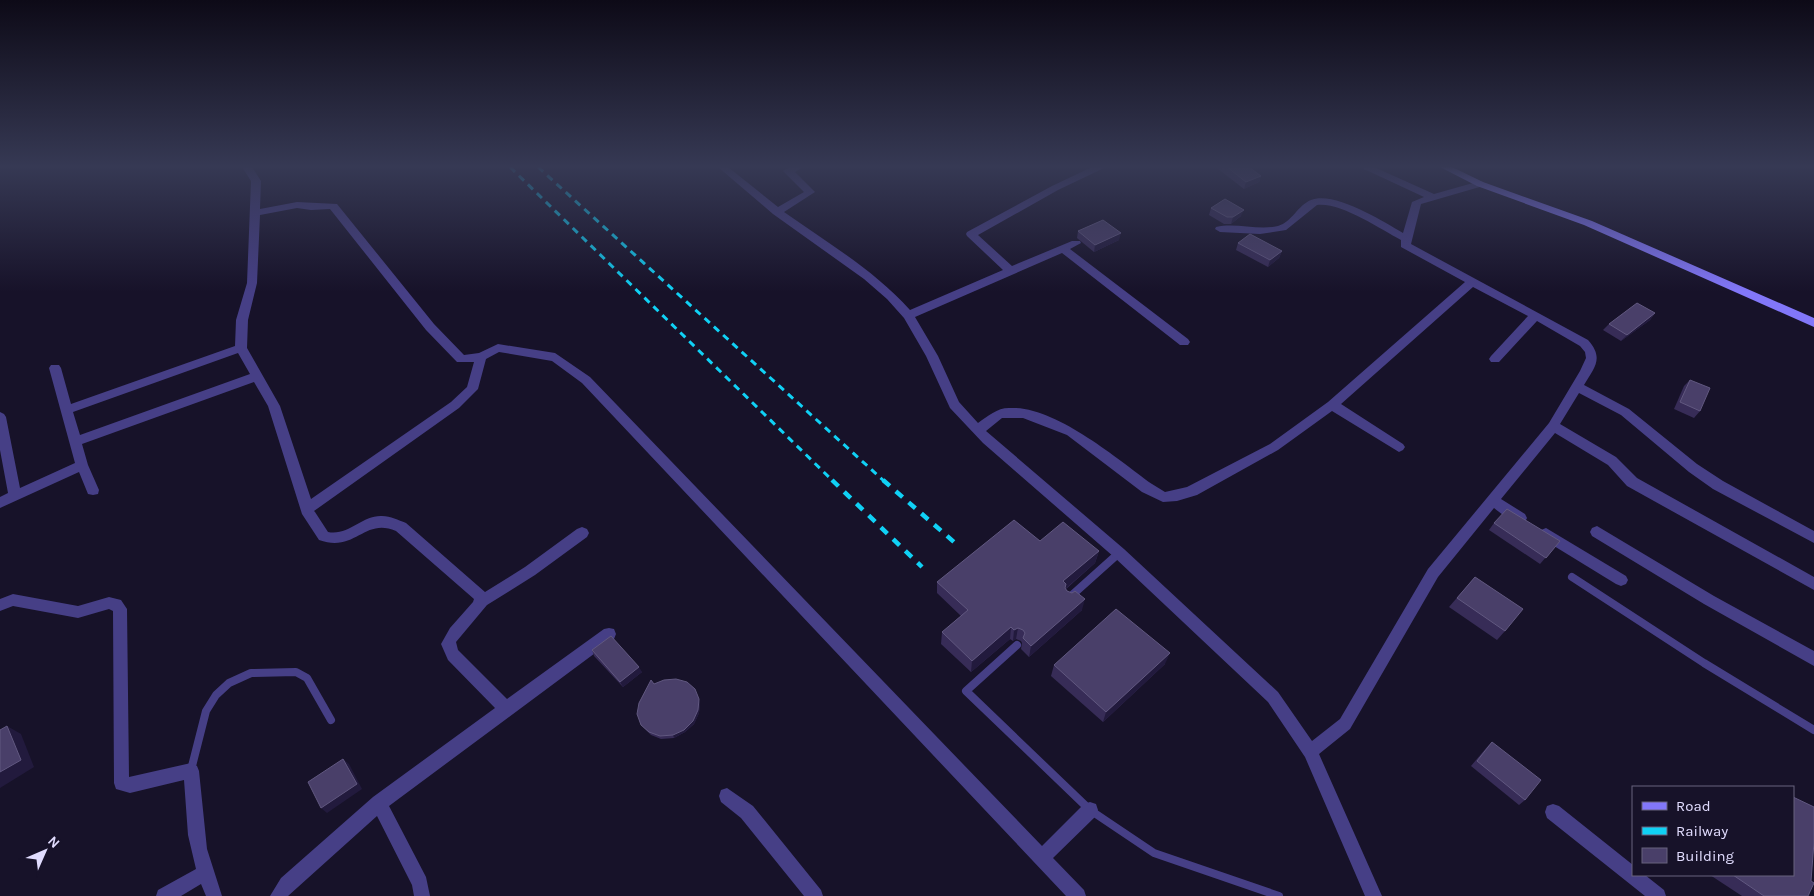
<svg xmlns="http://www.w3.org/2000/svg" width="1814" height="896" font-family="Karla,sans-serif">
<rect width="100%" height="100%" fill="#171229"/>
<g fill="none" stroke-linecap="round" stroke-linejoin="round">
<g stroke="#463f86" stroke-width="8">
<polyline points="1572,577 1704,663 1814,730"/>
<polyline points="1071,596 1119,553"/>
<polyline points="1017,645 966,691 1090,810 1154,853 1279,896"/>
<polyline points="191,770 206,711 216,695 229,683 251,673 296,672 307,678 331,720"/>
</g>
<g fill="#463f86" fill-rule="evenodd">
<path d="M242,167h10l9,14 -1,28 37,-7 40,2 97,120 30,31 15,-2 19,-9 57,9 35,24 452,469 42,-42 6,-2 6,2 2,6 -2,6 -43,42 31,32 2,6h-20l-484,-513 -30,-22 -53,-9 -13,7 -8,30 -19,19 -145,103 1,1 13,20c21,4 34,-17 54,-16 9,0 16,4 24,7l79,69 40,-25 52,-38 5,-2 5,2 2,4 -2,4 -52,38 -48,30 -31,37 2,8 49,49 97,-70 5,-1 5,1 2,5 -2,5 -225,167 37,71 4,19h-16l-2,-11 -35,-69 -89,80h-18l11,-18 92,-81 122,-89 -47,-48 -7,-16 9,-16 23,-26 1,-3 -78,-68c-32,-14 -40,22 -77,9l-17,-26 -34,-108 -14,-24 -172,62 6,21 11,25 -1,4 -5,1 -5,-1 -9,-22 -79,36v-11l8,-4 -8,-43v-38l4,2 2,3 14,71 55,-25 -26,-95 2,-3h8l2,3 10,36 164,-58 1,-26 11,-37 4,-102zM297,208l14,2 19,-1 96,121 31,32h17l-7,25 -16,15 -140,97 -31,-93 -33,-58 1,-28 9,-37 3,-68zM238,353l12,21 -170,61 -7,-23z"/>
<path d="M718,167h10l50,40 26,-15 -21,-21 7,-4h13l-8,5 20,20 -31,20c44,31 90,58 126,98l93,-40 -36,-34 -1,-2 1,-2 85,-46 40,-19h12l-2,2 -44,21 -80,45 34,31 60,-25h8l1,2 -11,6 118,90 2,3 -2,3h-8l-118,-92 -147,64 23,39 21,46 19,21c10,-7 19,-15 31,-15 45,-3 107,50 143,76l13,8 22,-5 83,-43 58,-42 137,-120 -64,-35v-7c-21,-11 -60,-38 -84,-35l-31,25 -26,4 -40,-2 -5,-3 1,-2c20,-5 42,4 62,-1 14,-4 20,-21 33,-26 24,-9 71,21 92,33l9,-31 12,-5 -60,-28 -2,-2h12l60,27 46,-13 3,1v4l-62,18 -10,40 177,96c16,18 7,27 -4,45l45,24 68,55 26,17 91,50v12l-101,-54 -24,-17 -68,-57 -42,-22 -19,31 56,33 21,21 177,99v13l-187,-104 -19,-21 -53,-32 -54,66 24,15 2,4 -2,4c-11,3 -23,-8 -31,-14l-56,69 -88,152 -31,25 63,142h-17l-60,-139 -37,-55 -154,-145 -131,-114 -33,-35 -24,-52 -22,-38 -17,-19 -23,-20 -91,-65zM1473,287l55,29 -37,40 -2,3 2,3h8l38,-41 43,25 5,6 1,6 -6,13 -31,52 -121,146 -88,150 -28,22 -34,-49 -154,-143 -138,-118 16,-13h21l44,17 75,57 21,10 14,-1 20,-6 81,-45 54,-39 67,41 4,-2 2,-3 -2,-3 -62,-40z"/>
<polygon points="1597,526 1714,596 1814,651 1814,666 1704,604 1592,536 1590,532 1592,528"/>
<polygon points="1546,528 1626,576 1628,580 1626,584 1621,586 1616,584 1541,538 1539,534 1541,530"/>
<polygon points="13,594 78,606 109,597 121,600 127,609 129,777 191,763 197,766 199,771 207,849 222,896 206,896 201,884 181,896 156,896 158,890 196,869 188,835 184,780 130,793 116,789 114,783 113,611 109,609 78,618 13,606 0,611 0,599"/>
<polygon points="727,788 753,806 821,890 823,896 804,896 741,818 721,802 719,796 721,790"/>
<polygon points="1553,804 1559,806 1633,865 1633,875 1645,875 1664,890 1666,896 1645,896 1547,818 1545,812 1547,806"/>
</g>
<polygon fill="#8277f9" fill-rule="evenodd" points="1440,167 1452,167 1483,182 1592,221 1814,318 1814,327 1584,225 1477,186"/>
<g stroke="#10d1f5" stroke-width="3" stroke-dasharray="7 5.5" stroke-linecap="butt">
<polyline points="510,167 833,481"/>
<polyline points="538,167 884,481"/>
</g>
<g stroke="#10d1f5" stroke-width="4.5" stroke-dasharray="9 8" stroke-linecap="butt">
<polyline points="832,480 922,567"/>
<polyline points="883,480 954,542"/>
</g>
</g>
<g fill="#372c57">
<polygon points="1217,167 1249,167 1261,176 1259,182 1244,189 1217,168"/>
<polygon points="1211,208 1241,216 1231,224 1224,224 1209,215"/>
<polygon points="1078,231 1119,240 1094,252 1077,238"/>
<polygon points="1238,243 1282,251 1279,258 1268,267 1236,250"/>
<polygon points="1655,313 1650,320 1621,341 1603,330 1609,324"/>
<polygon points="1690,380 1700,411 1694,418 1674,409 1684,386"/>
<polygon points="1494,523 1560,541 1540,564 1489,530"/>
<polygon points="1040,541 1099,551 1095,563 1066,589 1082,610 1029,657 1021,649 1022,643 1021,641 1016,639 1013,641 1010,639 971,672 941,644 942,632 961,616 937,593 937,582"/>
<polygon points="1475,577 1505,631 1497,640 1449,607"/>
<polygon points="592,650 642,672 623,687 594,656"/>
<polygon points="1165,664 1103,722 1051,676 1054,665"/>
<polygon points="700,702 699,713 694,724 685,732 674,738 661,739 651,735 643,727 637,714"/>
<polygon points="1492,742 1525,800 1519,805 1471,766 1487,747"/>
<polygon points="1710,875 1793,875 1808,896 1742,896"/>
</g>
<g fill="#221a3d">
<polygon points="1261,176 1259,182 1244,189 1246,182"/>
<polygon points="1244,210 1241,216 1231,224 1233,217"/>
<polygon points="1121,233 1119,240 1094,252 1095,245"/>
<polygon points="1282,251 1279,258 1268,267 1270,260"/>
<polygon points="1655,313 1650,320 1621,341 1627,335"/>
<polygon points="1099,551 1095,563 1065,589 1063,581"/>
<polygon points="1085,599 1082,610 1029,657 1031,646"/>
<polygon points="1011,627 1010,639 971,672 972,661"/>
<polygon points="1018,628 1016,639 1013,641 1014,630"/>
<polygon points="1170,653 1165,664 1103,722 1106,712"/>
<polygon points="639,667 642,672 623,687 620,682"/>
<polygon points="699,699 700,702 699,713 694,724 685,732 674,738 673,735"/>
<polygon points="7,726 21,734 34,767 0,788 0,772"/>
<polygon points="343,759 349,764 362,789 327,813 321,808"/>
</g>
<g fill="#493f69" stroke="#615880">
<polygon points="1227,167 1249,167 1261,176 1246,182"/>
<polygon points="1225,199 1244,210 1233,217 1227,217 1211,208"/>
<polygon points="1103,220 1121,233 1095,245 1078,231"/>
<polygon points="1250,234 1282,251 1270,260 1238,243"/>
<polygon points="1637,303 1655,313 1627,335 1609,324"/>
<polygon points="1690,380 1710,388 1700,411 1680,402"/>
<polygon points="1507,509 1560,541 1546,558 1494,523"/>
<polygon points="1014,520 1040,541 1063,522 1099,551 1063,581 1066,584 1065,588 1067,591 1072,593 1075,591 1085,599 1031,646 1023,638 1025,633 1023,630 1018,628 1014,630 1011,627 972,661 942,632 968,610 937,582"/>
<polygon points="1475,577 1523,609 1505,631 1457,598"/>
<polygon points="1116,609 1170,653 1106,712 1054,665"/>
<polygon points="611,636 639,667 620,682 592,650"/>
<polygon points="676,679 687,682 695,689 699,699 698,710 693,721 684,730 673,735 660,736 649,732 641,725 637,714 639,703 651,680 654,684 664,680"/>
<polygon points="7,726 21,760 0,772 0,730"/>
<polygon points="1492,742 1541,780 1525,800 1477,761"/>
<polygon points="343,759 357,784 321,808 308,782"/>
<polygon points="1793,797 1814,807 1814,842 1811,881 1814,883 1808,896 1764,896 1733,875 1793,875"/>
</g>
<linearGradient id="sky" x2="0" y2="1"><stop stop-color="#0d0a17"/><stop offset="0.57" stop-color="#363954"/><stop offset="1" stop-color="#363954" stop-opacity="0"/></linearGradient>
<rect width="1814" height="292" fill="url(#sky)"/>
<rect x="1632" y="786" width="162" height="90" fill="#171229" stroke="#68637e"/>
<rect x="1642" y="802" width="25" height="8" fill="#8277f9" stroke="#68637e"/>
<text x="1676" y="811" font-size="15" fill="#e1dcfe">Road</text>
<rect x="1642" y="827" width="25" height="8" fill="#10d1f5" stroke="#68637e"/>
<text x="1676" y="836" font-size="15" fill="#e1dcfe">Railway</text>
<rect x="1642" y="848" width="25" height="15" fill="#493f69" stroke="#68637e"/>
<text x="1676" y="861" font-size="15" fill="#e1dcfe">Building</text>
<g transform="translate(45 851) rotate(45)" stroke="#171229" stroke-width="4" paint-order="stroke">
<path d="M0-4L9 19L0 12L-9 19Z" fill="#e1dcfe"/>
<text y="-8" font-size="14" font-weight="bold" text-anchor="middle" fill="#e1dcfe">N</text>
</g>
</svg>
